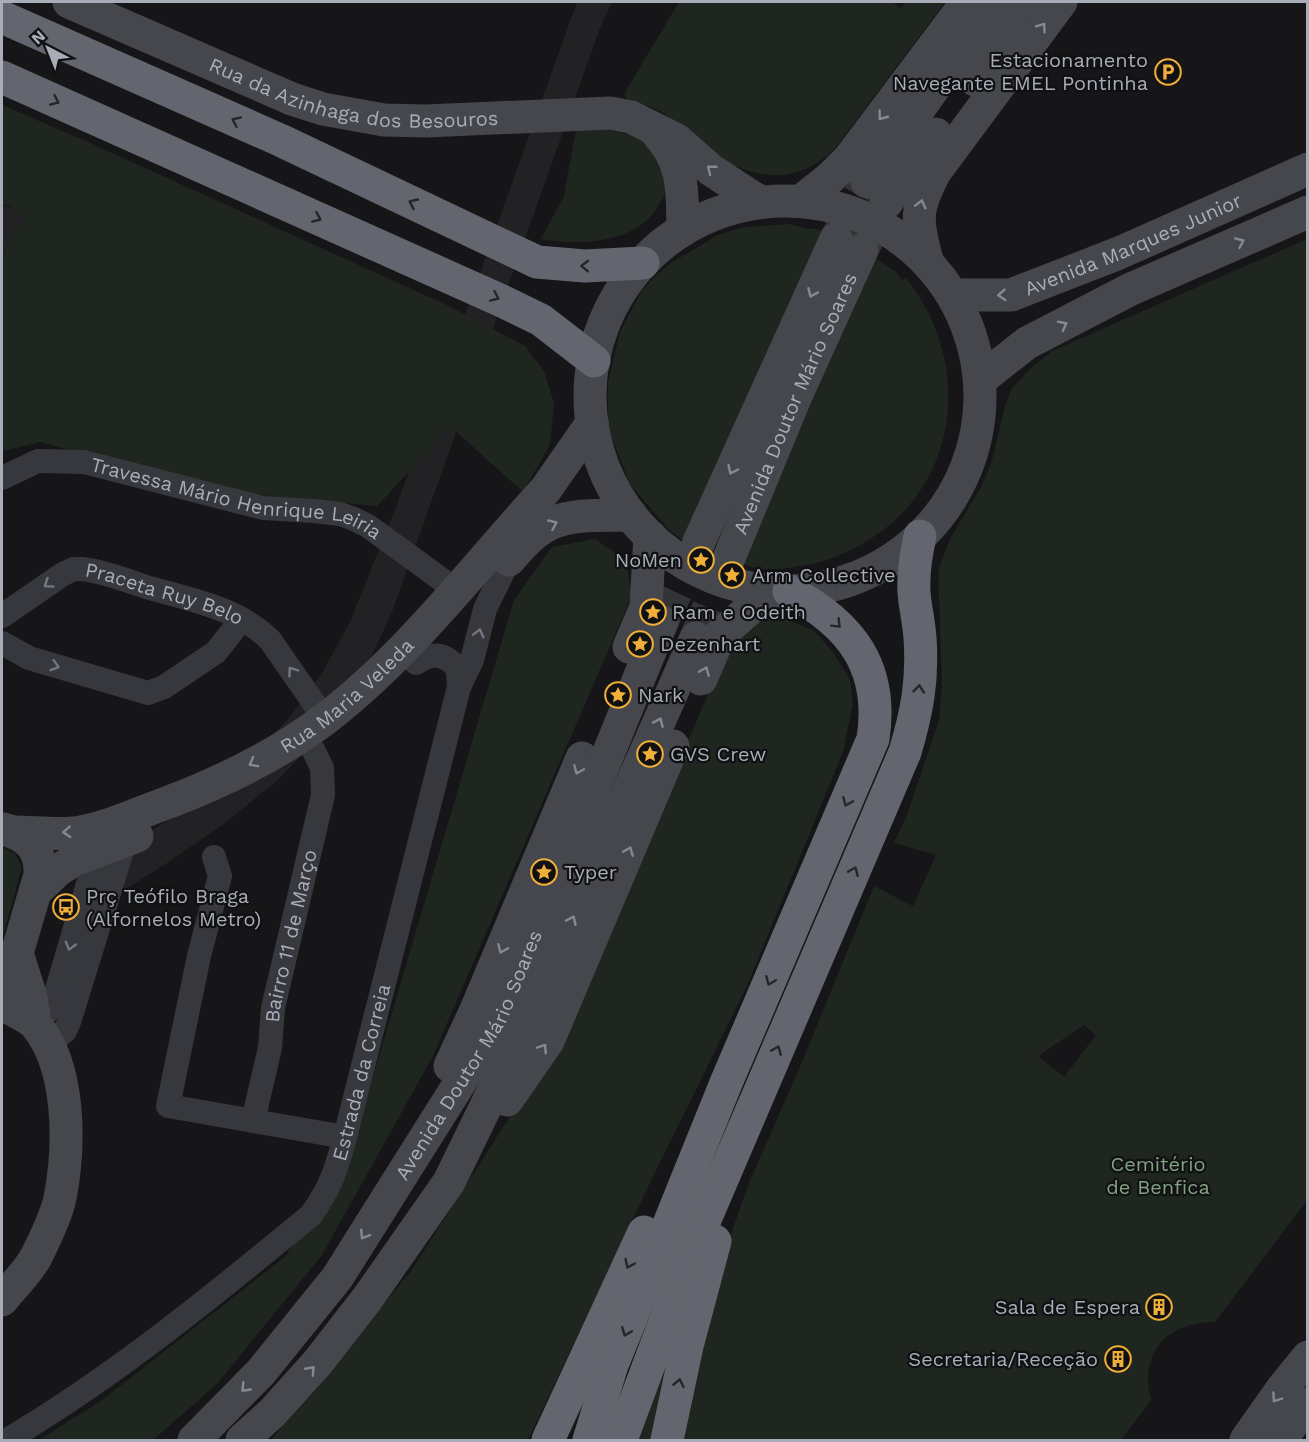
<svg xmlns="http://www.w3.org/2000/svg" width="1309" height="1442" font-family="'Work Sans',sans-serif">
<rect width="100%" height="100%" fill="#161618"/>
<g fill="#222225">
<polygon points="577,2 612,2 600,28 392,612 368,664 317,739 278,780 221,826 164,865 118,894 120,850 171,818 273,735 290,717 322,673 350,622 396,507"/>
<polygon points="2,204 25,214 2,257"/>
</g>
<g fill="#1e261f" fill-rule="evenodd">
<path d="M679,2h213l9,6 5,-6h39l-109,145c-31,33 -69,36 -109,15 -21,-11 -38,-31 -58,-45 -11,-9 -28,-13 -42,-18l-3,-5z"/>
<polygon points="2,105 88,142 449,306 525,346 544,371 554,403 550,445 523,492 451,427 377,506 277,497 204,487 40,442 4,451 2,446 2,257 25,214 2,203"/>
<path d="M604,129l32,7 14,6 18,37c-2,9 -4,18 -9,26 -23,39 -78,41 -118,34l23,-43 12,-66z"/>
<polygon points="790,224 804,228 823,230 684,541 670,531 630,484 608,428 608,382 620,332 640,294 653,278 671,263 718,235 744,227"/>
<path d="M1307,239v961l-92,122c-48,0 -76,30 -64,78l-30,40h-446l52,-195 22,-62 53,-121 72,-176 39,20 23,-51 -42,-12 13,-28 32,-95 3,-36 -4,-114 12,-31 31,-52 11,-26 13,-55 7,-18 18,-19 22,-18zM1084,1025l12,10 -32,42 -26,-21z"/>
<path d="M874,257l22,15 6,8 4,-2c67,84 55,206 -39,263 -21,13 -43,22 -68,25 -18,3 -42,7 -58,-4z"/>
<polygon points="595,539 626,560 632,595 433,1056 322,1255 217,1384 153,1440 39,1440 102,1400 286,1256 354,1141 514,600 552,547"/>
<polygon points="765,618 786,619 814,631 833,652 850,680 853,703 843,752 747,986 647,1189 528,1440 271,1440 411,1271 559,1040 728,648 739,634"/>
<polygon points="2,847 15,853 22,867 2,941"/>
<polygon points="672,1346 651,1440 637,1440"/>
</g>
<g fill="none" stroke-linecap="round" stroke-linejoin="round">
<g stroke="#333438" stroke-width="33" stroke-dasharray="33 16" stroke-linecap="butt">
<polyline points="836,239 867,182"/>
<polyline points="862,250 886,203"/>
<polyline points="662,622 698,544"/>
<polyline points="696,638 729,558"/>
</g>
<g stroke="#37383d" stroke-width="24">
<path id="s1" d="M2,478l36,-17 46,1 179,46 50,3 27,3 14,5 14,7 88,64"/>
<path id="s2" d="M2,616l61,-42 11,-5h9c22,3 43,11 63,18 43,12 92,21 124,53l55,79"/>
<polyline points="2,643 29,658 148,693 164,687 216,652 242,619"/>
<path d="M416,663c16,-11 29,-10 42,6l1,18"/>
<polyline points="214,857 220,876 199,956 168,1106 345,1137"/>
<polyline points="35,1023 48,1011 53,1003 98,850 104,840"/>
<polyline points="49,1044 65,1031 69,1022 125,841 121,830"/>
<path id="s3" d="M253,1121l17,-73 3,-40 50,-213 -1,-27 -8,-17"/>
<path id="s4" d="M7,1440c108,-64 207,-145 304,-225 20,-28 25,-45 34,-78l114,-450 13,-27 13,-51 23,-47"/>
</g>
<g stroke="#45474d" stroke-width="33">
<path id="s5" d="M69,2l223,97 31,10 61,11 42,1 184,-8 21,4 46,23 34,30 49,32"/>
<polyline points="975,80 1032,2"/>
<path d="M657,133c28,31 25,58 26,97"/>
<polyline points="867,182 995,2"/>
<polyline points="801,201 830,178 849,159 967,2"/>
<circle cx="785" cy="396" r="195"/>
<polyline points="886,203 936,134"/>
<path d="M927,261c-10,-42 -13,-49 8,-89l126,-170"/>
<path id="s6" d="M953,295h58l108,-42 189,-84"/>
<polyline points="980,380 1027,343 1131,289 1308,212"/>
<polyline points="698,544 836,239"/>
<path id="s7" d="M729,558l66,-160 67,-148"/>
<path d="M509,560c12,-14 26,-30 43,-37 23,-10 54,-7 79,-8"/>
<polyline points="629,647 646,607 650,536"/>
<polyline points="701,679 720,635 771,590"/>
<path id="s8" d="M14,832c19,0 40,3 60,1 32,-4 64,-20 95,-31 55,-21 110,-48 156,-83 76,-58 140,-139 203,-210l18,-20 46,-66"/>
<polyline points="35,892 57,871 74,860 137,836"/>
<polyline points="17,953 31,997 35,1023"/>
<path d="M2,979l11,-15 4,-11 23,-78c1,-27 -12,-39 -37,-46"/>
<path d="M2,1003c10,8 26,13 34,22 35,43 34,121 24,173 -3,15 -17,45 -24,59 -8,15 -24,30 -34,43"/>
<polyline points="450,1066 476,1010 582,758"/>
<polyline points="507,1100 548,1041 673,746"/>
<path id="s9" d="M194,1440l67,-68 76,-94 163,-259 162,-397"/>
<polyline points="242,1440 272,1413 318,1362 367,1299 449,1182 523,1030 696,638"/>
<polyline points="1246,1440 1282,1389 1308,1357"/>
<polyline points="1280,1440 1308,1404"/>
</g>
<g stroke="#63666e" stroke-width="33">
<polyline points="2,17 280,140 537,262 585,266 643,263"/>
<polyline points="2,77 502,301 541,320 594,361"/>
<polyline points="548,1440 644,1232"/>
<path d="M589,1440l23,-75 114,-282 147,-344c11,-72 -22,-115 -84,-148"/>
<path d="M621,1440l68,-183 216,-505c12,-40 18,-72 15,-114 -1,-16 -5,-31 -6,-46 -1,-19 2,-38 6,-56"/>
<polyline points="667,1440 687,1346 715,1241"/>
</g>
</g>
<defs><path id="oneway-chevron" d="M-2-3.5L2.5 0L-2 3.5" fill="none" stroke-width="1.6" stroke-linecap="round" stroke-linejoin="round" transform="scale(1.5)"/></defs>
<g stroke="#858993">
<use href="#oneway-chevron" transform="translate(1042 27) rotate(-54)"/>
<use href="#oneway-chevron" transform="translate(882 116) rotate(127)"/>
<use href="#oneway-chevron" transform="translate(711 169) rotate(-142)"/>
<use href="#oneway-chevron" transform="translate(921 204) rotate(-76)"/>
<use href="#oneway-chevron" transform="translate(1240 242) rotate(-24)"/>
<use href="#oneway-chevron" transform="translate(812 293) rotate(114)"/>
<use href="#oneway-chevron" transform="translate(1002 295) rotate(176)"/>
<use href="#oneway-chevron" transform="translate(1063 325) rotate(-28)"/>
<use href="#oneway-chevron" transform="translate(732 470) rotate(115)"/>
<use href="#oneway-chevron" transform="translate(553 524) rotate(-24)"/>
<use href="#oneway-chevron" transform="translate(705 671) rotate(-67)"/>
<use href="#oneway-chevron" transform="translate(659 722) rotate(-66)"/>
<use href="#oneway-chevron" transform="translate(253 763) rotate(151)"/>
<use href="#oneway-chevron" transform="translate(578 770) rotate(113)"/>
<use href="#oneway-chevron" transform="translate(67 832) rotate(177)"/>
<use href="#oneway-chevron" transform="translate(629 851) rotate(-67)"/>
<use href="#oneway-chevron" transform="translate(572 920) rotate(-66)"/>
<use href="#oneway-chevron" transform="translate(502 949) rotate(113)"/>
<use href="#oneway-chevron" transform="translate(543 1048) rotate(-56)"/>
<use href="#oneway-chevron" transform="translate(364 1235) rotate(122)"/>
<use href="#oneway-chevron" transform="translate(311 1370) rotate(-48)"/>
<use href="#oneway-chevron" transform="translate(245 1388) rotate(134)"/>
<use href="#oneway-chevron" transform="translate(1276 1398) rotate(125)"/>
</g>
<g stroke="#26262a">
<use href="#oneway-chevron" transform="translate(55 101) rotate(24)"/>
<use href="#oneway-chevron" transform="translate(236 121) rotate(-156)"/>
<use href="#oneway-chevron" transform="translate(413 203) rotate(-155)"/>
<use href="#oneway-chevron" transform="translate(317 218) rotate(24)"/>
<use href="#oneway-chevron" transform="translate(585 266) rotate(-179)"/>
<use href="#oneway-chevron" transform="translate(495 297) rotate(24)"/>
<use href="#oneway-chevron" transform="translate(837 624) rotate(45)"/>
<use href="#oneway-chevron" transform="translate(919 689) rotate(-84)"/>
<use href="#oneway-chevron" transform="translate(847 802) rotate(113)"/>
<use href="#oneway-chevron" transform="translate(854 871) rotate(-67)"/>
<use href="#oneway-chevron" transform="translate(770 981) rotate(113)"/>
<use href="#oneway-chevron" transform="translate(777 1050) rotate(-67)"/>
<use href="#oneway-chevron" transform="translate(629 1264) rotate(115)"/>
<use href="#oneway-chevron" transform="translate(626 1332) rotate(112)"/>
<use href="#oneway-chevron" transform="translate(679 1383) rotate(-78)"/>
</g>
<g stroke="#757881">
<use href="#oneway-chevron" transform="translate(48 584) rotate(146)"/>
<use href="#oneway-chevron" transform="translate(479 633) rotate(-76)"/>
<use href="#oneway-chevron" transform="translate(55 666) rotate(17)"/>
<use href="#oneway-chevron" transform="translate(292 671) rotate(-125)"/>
<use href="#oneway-chevron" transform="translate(70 946) rotate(106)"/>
</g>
<defs>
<g id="parking-ring" transform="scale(1.35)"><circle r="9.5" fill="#111113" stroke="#f0b037" stroke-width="1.5"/><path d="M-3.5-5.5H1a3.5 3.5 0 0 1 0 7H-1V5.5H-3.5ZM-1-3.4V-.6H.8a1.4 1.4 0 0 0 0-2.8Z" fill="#f0b037"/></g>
<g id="sight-ring" transform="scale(1.35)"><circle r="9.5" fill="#111113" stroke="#f0b037" stroke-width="1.5"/><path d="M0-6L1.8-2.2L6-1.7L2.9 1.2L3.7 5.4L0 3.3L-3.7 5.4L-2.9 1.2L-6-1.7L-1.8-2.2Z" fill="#f0b037"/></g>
<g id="bus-ring" transform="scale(1.35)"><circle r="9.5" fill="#111113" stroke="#f0b037" stroke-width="1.5"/><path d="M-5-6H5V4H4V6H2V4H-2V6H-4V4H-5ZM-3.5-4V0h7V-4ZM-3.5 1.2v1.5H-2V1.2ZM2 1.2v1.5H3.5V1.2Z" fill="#f0b037"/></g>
<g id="building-ring" transform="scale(1.35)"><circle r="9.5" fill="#111113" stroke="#f0b037" stroke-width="1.5"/><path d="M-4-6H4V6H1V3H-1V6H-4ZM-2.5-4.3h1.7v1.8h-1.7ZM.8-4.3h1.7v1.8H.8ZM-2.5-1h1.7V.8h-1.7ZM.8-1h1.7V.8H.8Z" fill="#f0b037"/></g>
</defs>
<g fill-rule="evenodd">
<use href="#parking-ring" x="1168" y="72"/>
<use href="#sight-ring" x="701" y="560"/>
<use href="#sight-ring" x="732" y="575"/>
<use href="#sight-ring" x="653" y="612"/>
<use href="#sight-ring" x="640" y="644"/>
<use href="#sight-ring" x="618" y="695"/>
<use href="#sight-ring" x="650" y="754"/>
<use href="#sight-ring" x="544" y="872"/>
<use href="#bus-ring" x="66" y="907"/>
<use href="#building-ring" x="1159" y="1307"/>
<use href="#building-ring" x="1118" y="1359"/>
</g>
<g text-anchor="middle" stroke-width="4.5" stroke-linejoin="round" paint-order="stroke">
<g font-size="20" fill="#a8adb8" stroke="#111113" text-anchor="start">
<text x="1148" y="67" text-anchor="end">Estacionamento<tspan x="1148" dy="23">Navegante EMEL Pontinha</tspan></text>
<text x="682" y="567" text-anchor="end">NoMen</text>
<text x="752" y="582">Arm Collective</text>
<text x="672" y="619">Ram e Odeith</text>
<text x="660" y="651">Dezenhart</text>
<text x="638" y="702">Nark</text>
<text x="670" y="761">GVS Crew</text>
<text x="564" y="879">Typer</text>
<text x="86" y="903">Prç Teófilo Braga<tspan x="86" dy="23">(Alfornelos Metro)</tspan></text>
<text x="1140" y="1314" text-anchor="end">Sala de Espera</text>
<text x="1098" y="1366" text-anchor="end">Secretaria/Receção</text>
</g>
<g font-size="20" fill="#a8adb8" stroke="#111113">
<text dy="7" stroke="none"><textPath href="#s5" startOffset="303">Rua da Azinhaga dos Besouros</textPath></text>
<text dy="7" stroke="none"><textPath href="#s6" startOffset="190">Avenida Marques Junior</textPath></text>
<text dy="7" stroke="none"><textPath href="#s7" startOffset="168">Avenida Doutor Mário Soares</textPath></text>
<text dy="7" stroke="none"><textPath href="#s1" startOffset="243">Travessa Mário Henrique Leiria</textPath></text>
<text dy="7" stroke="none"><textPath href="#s2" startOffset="180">Praceta Ruy Belo</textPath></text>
<text dy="7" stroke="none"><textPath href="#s8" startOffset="369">Rua Maria Veleda</textPath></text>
<text dy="7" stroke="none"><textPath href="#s3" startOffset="189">Bairro 11 de Março</textPath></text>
<text dy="7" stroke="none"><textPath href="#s9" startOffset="476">Avenida Doutor Mário Soares</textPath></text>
<text dy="7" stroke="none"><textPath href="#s4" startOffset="531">Estrada da Correia</textPath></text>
</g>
<g font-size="20" fill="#80a382" stroke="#111113">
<text x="1158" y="1171">Cemitério<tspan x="1158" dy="23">de Benfica</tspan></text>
</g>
</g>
<rect width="1309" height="1442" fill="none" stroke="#a8adb8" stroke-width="6"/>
<g transform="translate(48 48) rotate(318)" stroke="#111113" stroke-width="4.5" paint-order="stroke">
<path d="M0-4.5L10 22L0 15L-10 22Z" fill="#a8adb8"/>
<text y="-9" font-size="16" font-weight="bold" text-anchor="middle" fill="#a8adb8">N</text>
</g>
</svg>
